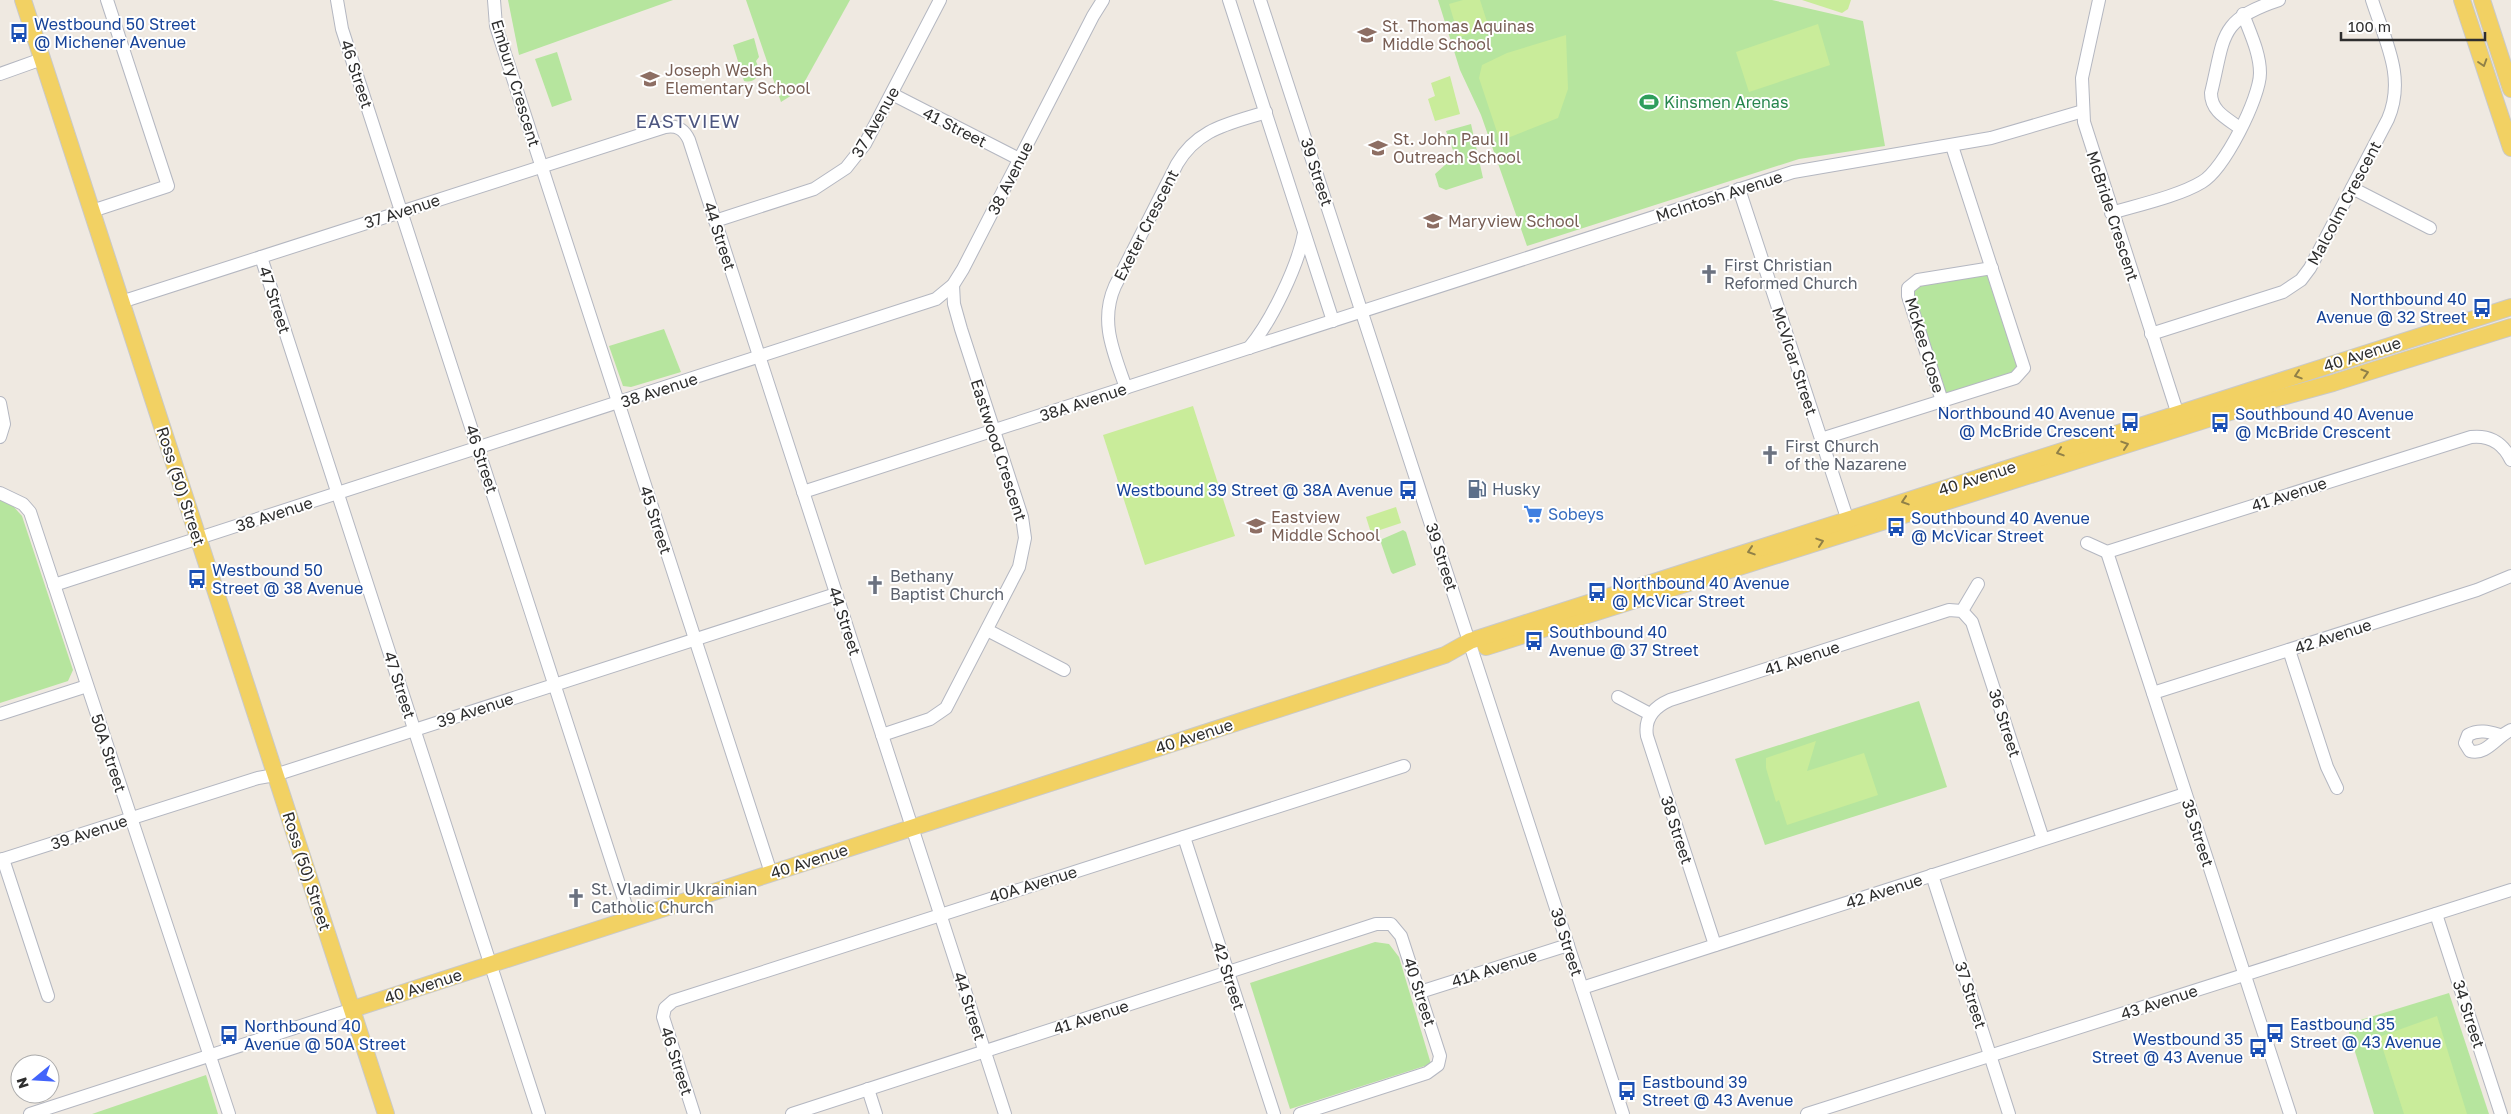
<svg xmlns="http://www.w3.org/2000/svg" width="2511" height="1114" font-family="'Golos Text',sans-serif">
<rect width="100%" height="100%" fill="#efe9e1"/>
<g fill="#b6e59e">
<polygon points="508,0 673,0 519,55"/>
<polygon points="746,0 850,0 800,90 781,102"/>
<polygon points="1438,0 1772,0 1863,21 1885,146 1799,159 1527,246 1481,115 1460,70"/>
<path d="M754,38l5,19 -3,4 4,11c-4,7 -7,11 -16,9l-11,-36z"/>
<polygon points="557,52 572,100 552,107 535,59"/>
<polygon points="1471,124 1483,178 1446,190 1439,187 1435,174 1455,156 1446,131"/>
<polygon points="1992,268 2024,368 1942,401 1910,285"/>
<polygon points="664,329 681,372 631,387 623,386 609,346"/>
<polygon points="0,500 13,506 22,516 73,670 68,681 0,703"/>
<polygon points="1403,530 1406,532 1416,565 1393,574 1391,572 1380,540"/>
<polygon points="1919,701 1947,787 1765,845 1735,759"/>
<polygon points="1375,942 1389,944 1399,957 1431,1064 1290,1109 1250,983"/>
<polygon points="2449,993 2489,1114 2374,1114 2349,1032 2354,1022"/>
<polygon points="206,1075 218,1114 92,1114"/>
</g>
<g fill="#c9ec9a">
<polygon points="1463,0 1480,0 1489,28 1459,37 1449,4"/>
<polygon points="1802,0 1851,0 1848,9 1842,13"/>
<polygon points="1818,24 1830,65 1749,92 1736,52"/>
<polygon points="1566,35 1568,89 1558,118 1500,141 1479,78 1482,65 1507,53"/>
<polygon points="1450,76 1460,114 1435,121 1428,99 1435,96 1431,83"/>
<polygon points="1193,406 1235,536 1145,565 1103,435"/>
<polygon points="1396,507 1401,523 1371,533 1366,517"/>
<polygon points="1816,741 1807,771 1864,753 1878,795 1787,825 1779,800 1776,802 1766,768 1766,758"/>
<polygon points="2437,1016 2467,1114 2404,1114 2379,1037"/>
</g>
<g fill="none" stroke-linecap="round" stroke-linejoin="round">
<g stroke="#b4b7c1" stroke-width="14">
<g id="minor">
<polyline points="337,0 342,29 630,918"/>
<polyline points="494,0 496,26 771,873"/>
<polyline points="1229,0 1333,321"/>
<polyline points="1260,0 1623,1114"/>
<polyline points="2099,0 2082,78 2084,122 2180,421"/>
<polyline points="0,74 42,59"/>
<polyline points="892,94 1019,159"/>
<path d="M2240,128c-14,-10 -29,-17 -29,-35 14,-57 7,-73 68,-93"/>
<polyline points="2352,188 2430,228"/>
<polyline points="1739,189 1850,527"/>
<polyline points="92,211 168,186 107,0"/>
<path d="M2111,213c27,-8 68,-17 91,-31 22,-13 58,-84 58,-109 0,-20 -10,-40 -17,-59"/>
<polyline points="715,221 814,189 846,168 865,144 940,0"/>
<polyline points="261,257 539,1114"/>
<path d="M121,302l544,-175c12,-2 19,2 24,13l316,974"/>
<path d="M2151,334l132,-42 18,-12 9,-12 78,-149c18,-42 -3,-78 -16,-119"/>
<path d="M1249,348c22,-26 49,-82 55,-115"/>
<path d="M1126,388c-12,-35 -27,-66 -11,-102l62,-122c21,-36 52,-40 89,-52"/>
<polyline points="1942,401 1908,296 1908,288 1918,280 1992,268"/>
<polyline points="0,403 4,424 0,437"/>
<polyline points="1821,439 2015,378 2024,368 1952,146"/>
<polyline points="803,492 1793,172 1991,138 2083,111"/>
<polyline points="0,493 23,504 30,512 229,1114"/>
<path d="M2087,543l20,9 364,-115c19,-2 32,6 40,23"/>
<polyline points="2107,552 2290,1114"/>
<polyline points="54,585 936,299 953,285 963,269 1093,16 1103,0"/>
<polyline points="1962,611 1978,584"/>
<polyline points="987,630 1064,670"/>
<polyline points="2289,650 2327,767 2337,788"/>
<polyline points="2153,693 2477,590 2511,576"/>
<polyline points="1618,697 1650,714"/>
<polyline points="0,714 87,686"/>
<polyline points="882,735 930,719 946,708 1019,567 1025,538 1022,517 961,329 954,304 953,285"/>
<path d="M2500,735c-11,-3 -21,-6 -32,0l-3,8 5,8c16,5 27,-15 41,-21"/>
<polyline points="1184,837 1274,1114"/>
<polyline points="3,859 48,996"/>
<polyline points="0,860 258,778 275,775 836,594"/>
<polyline points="1932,875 2009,1114"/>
<polyline points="2436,914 2501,1114"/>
<path d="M1715,945l-68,-209c-3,-18 7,-29 23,-36l279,-90 13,1 10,11 71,217"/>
<polyline points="1582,988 2185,794"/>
<polyline points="1420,992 1568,945"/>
<polyline points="868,1089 876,1114"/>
<polyline points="30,1114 353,1009"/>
<polyline points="694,1114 663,1017 665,1008 673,1001 1404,766"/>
<polyline points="792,1114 1376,924 1391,924 1401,936 1440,1056 1438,1065 1427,1073 1300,1114"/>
<polyline points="1807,1114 2511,890"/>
</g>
</g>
<g stroke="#c9c9c9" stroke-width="18">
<g id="major">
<polyline points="23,0 386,1114"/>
<polyline points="2462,0 2511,148"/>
<polyline points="2482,0 2511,89"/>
<polyline points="1486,647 2249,406 2333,383 2511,327"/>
<polyline points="353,1009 1445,655 1470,641 2511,307"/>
</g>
</g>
<use href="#minor" stroke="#fff" stroke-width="12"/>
<use href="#major" stroke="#f2d163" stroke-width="16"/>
</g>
<defs><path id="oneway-chevron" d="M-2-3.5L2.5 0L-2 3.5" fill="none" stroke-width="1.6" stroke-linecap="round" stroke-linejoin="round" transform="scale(1.25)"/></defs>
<g stroke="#908048">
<use href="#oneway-chevron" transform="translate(2483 63) rotate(72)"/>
<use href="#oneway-chevron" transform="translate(2365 373) rotate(-17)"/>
<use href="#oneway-chevron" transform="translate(2298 375) rotate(162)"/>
<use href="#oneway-chevron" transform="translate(2125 445) rotate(-18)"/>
<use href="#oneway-chevron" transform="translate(2060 452) rotate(162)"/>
<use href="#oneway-chevron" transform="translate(1905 501) rotate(162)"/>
<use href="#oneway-chevron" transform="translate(1820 542) rotate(-18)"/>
<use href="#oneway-chevron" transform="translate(1751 551) rotate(162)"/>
</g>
<defs>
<g id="bus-bare" transform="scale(1.5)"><path d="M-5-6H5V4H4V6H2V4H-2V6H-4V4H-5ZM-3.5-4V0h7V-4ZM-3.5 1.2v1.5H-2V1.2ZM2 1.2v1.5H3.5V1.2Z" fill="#1a4fb4" stroke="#fff" stroke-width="2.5" paint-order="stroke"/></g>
<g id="school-bare" transform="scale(1.5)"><path d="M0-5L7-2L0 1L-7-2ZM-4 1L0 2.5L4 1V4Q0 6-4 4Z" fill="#8d6e63" stroke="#fff" stroke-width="2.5" paint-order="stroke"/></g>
<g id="stadium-bare" transform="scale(1.5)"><path d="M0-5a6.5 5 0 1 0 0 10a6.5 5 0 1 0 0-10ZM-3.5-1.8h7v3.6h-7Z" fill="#2e9e5b" stroke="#fff" stroke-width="2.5" paint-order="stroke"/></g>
<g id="church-bare" transform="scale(1.5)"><path d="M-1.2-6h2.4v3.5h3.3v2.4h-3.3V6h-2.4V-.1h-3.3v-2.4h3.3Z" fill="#6b7280" stroke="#fff" stroke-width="2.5" paint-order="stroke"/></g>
<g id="fuel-bare" transform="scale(1.5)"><path d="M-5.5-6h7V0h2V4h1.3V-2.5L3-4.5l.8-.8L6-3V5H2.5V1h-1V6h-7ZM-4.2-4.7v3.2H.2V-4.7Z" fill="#5c6f8a" stroke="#fff" stroke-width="2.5" paint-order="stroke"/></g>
<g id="supermarket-bare" transform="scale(1.5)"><path d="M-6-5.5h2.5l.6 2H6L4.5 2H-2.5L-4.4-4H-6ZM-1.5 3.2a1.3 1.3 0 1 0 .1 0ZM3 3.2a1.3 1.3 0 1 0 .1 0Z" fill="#3f7fe0" stroke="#fff" stroke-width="2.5" paint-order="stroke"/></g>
</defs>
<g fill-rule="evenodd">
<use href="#bus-bare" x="19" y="33"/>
<use href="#school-bare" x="1367" y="35"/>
<use href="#school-bare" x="650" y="79"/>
<use href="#stadium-bare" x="1649" y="102"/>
<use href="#school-bare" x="1378" y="148"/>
<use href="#school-bare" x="1433" y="221"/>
<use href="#church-bare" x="1709" y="274"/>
<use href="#bus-bare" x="2482" y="308"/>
<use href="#bus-bare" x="2130" y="422"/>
<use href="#bus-bare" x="2220" y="423"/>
<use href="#church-bare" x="1770" y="455"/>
<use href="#fuel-bare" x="1477" y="489"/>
<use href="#bus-bare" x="1408" y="490"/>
<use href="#supermarket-bare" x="1533" y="514"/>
<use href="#school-bare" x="1256" y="526"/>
<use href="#bus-bare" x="1896" y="527"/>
<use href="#bus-bare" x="197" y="579"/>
<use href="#church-bare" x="875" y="585"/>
<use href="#bus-bare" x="1597" y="592"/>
<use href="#bus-bare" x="1534" y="641"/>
<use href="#church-bare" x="576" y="898"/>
<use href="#bus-bare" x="2275" y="1033"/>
<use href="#bus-bare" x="229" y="1035"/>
<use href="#bus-bare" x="2258" y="1048"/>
<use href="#bus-bare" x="1627" y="1091"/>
</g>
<g text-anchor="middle" stroke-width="4" stroke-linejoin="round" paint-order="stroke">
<g font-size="16" fill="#164399" stroke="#fff" text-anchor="start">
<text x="34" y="30">Westbound 50 Street<tspan x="34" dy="18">@ Michener Avenue</tspan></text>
<text x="2467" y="305" text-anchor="end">Northbound 40<tspan x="2467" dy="18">Avenue @ 32 Street</tspan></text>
<text x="2115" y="419" text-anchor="end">Northbound 40 Avenue<tspan x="2115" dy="18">@ McBride Crescent</tspan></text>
<text x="2235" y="420">Southbound 40 Avenue<tspan x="2235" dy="18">@ McBride Crescent</tspan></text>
<text x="1393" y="496" text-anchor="end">Westbound 39 Street @ 38A Avenue</text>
<text x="1911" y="524">Southbound 40 Avenue<tspan x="1911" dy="18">@ McVicar Street</tspan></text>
<text x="212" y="576">Westbound 50<tspan x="212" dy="18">Street @ 38 Avenue</tspan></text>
<text x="1612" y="589">Northbound 40 Avenue<tspan x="1612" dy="18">@ McVicar Street</tspan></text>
<text x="1549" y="638">Southbound 40<tspan x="1549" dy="18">Avenue @ 37 Street</tspan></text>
<text x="2290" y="1030">Eastbound 35<tspan x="2290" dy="18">Street @ 43 Avenue</tspan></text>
<text x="244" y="1032">Northbound 40<tspan x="244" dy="18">Avenue @ 50A Street</tspan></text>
<text x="2243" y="1045" text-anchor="end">Westbound 35<tspan x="2243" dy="18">Street @ 43 Avenue</tspan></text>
<text x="1642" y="1088">Eastbound 39<tspan x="1642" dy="18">Street @ 43 Avenue</tspan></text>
</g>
<g font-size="16" fill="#785e54" stroke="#fff" text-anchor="start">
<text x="1382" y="32">St. Thomas Aquinas<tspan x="1382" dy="18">Middle School</tspan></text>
<text x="665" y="76">Joseph Welsh<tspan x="665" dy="18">Elementary School</tspan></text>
<text x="1393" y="145">St. John Paul II<tspan x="1393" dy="18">Outreach School</tspan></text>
<text x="1448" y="227">Maryview School</text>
<text x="1271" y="523">Eastview<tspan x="1271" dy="18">Middle School</tspan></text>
</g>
<g font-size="16" fill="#2e2e2e" stroke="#fff">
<text transform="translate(357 74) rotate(72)" y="6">46 Street</text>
<text transform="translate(516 83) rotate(73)" y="6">Embury Crescent</text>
<text transform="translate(875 122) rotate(-60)" y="6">37 Avenue</text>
<text transform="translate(955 127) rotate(27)" y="6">41 Street</text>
<text transform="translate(1317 172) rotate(72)" y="6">39 Street</text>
<text transform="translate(1010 178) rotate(-63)" y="6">38 Avenue</text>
<text transform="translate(1719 196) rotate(-18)" y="6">McIntosh Avenue</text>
<text transform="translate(2344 203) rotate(-62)" y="6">Malcolm Crescent</text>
<text transform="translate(402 211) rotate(-18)" y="6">37 Avenue</text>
<text transform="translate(2113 216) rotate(72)" y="6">McBride Crescent</text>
<text transform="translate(1146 225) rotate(-63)" y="6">Exeter Crescent</text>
<text transform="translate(720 236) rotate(72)" y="6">44 Street</text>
<text transform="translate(275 300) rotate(72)" y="6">47 Street</text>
<text transform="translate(1925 345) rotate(73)" y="6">McKee Close</text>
<text transform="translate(2362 354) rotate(-18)" y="6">40 Avenue</text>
<text transform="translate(1795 361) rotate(72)" y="6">McVicar Street</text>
<text transform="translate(659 390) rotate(-18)" y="6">38 Avenue</text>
<text transform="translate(1083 402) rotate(-18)" y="6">38A Avenue</text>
<text transform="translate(999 450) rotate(72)" y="6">Eastwood Crescent</text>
<text transform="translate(482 459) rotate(72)" y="6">46 Street</text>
<text transform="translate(1977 478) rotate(-18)" y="6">40 Avenue</text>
<text transform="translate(181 486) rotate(72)" y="6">Ross (50) Street</text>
<text transform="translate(2289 494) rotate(-18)" y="6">41 Avenue</text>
<text transform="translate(274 514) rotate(-18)" y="6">38 Avenue</text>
<text transform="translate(656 520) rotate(72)" y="6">45 Street</text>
<text transform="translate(1442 557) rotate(72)" y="6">39 Street</text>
<text transform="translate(845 621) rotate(72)" y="6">44 Street</text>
<text transform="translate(2333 636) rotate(-18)" y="6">42 Avenue</text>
<text transform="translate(1802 658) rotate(-18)" y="6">41 Avenue</text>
<text transform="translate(400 685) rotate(72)" y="6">47 Street</text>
<text transform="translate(475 710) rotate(-18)" y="6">39 Avenue</text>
<text transform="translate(2005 723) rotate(72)" y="6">36 Street</text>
<text transform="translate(1194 736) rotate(-18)" y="6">40 Avenue</text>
<text transform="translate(109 753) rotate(72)" y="6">50A Street</text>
<text transform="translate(1677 830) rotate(72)" y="6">38 Street</text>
<text transform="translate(89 832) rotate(-18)" y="6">39 Avenue</text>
<text transform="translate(2198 833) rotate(72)" y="6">35 Street</text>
<text transform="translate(809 861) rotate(-18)" y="6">40 Avenue</text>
<text transform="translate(307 871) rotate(72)" y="6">Ross (50) Street</text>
<text transform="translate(1033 884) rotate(-17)" y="6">40A Avenue</text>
<text transform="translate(1884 891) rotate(-18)" y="6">42 Avenue</text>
<text transform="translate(1567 942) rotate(72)" y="6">39 Street</text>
<text transform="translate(1494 968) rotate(-18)" y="6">41A Avenue</text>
<text transform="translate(1229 976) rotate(72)" y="6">42 Street</text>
<text transform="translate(423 986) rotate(-18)" y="6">40 Avenue</text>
<text transform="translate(1420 992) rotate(72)" y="6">40 Street</text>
<text transform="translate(1971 995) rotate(72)" y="6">37 Street</text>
<text transform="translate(2159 1002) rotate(-18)" y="6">43 Avenue</text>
<text transform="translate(970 1006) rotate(72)" y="6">44 Street</text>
<text transform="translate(2469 1014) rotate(72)" y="6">34 Street</text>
<text transform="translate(1091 1017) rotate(-18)" y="6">41 Avenue</text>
<text transform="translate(677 1061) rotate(72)" y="6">46 Street</text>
</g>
<g font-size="16" fill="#27864d" stroke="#fff" text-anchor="start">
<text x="1664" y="108">Kinsmen Arenas</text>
</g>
<g font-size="16" fill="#5b616d" stroke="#fff" text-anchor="start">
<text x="1724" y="271">First Christian<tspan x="1724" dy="18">Reformed Church</tspan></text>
<text x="1785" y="452">First Church<tspan x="1785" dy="18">of the Nazarene</tspan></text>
<text x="890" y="582">Bethany<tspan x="890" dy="18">Baptist Church</tspan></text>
<text x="591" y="895">St. Vladimir Ukrainian<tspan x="591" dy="18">Catholic Church</tspan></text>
</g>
<g font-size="16" fill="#4e5e75" stroke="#fff" text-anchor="start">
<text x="1492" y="495">Husky</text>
</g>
<g font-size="16" fill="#366cbe" stroke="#fff" text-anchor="start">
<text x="1548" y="520">Sobeys</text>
</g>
<g font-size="19" letter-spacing="1" fill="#4d5680" stroke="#fff">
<text x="688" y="128">EASTVIEW</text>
</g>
</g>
<g transform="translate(35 1079) rotate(252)"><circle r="24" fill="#ffffff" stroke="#ababab"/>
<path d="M0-4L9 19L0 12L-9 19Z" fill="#4264fb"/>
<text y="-8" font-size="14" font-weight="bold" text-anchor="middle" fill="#2e2e2e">N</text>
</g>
<path d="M2341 32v8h144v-8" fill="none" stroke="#2e2e2e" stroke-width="2.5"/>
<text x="2348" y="32" font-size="15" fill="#2e2e2e" stroke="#ffffff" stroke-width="4" paint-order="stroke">100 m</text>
</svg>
